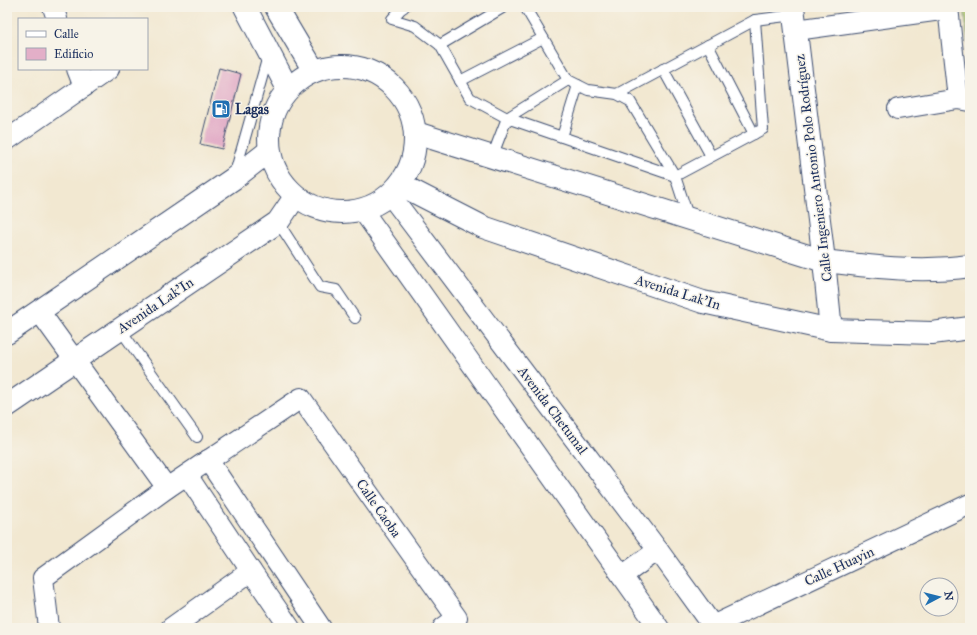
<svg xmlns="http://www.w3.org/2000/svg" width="977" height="635" font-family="'IM FELL Great Primer',serif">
<rect width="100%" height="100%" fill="#f7f3e8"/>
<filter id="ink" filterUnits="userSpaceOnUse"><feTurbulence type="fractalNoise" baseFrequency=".025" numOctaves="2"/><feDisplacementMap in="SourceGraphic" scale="8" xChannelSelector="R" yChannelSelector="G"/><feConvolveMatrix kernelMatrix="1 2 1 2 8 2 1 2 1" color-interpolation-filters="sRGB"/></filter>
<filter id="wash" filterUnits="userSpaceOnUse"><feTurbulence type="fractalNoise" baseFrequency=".012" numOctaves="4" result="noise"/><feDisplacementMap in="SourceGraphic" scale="16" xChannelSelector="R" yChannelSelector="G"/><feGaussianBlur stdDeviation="0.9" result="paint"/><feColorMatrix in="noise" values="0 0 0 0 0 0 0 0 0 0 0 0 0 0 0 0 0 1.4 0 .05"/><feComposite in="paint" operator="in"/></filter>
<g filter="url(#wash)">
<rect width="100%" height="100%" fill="#f2e8d1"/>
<polygon fill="#aec76d" stroke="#647b66" points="964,7 970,7 970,59"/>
<g id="blocks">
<polygon fill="#e3afc8" points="219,68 241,74 222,149 200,144"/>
</g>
</g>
<g filter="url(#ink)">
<use href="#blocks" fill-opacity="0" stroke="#3b4b6f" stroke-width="1"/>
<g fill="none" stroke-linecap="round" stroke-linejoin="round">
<g stroke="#3b4b6f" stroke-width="12">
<g id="service">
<polyline points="404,7 401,9 392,19 415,26 440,45 470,98 507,118 675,176 763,129 755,20"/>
<polyline points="525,7 568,80 588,90 617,94 630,101 675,176 689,219"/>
<polyline points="440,45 504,7"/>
<polyline points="708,45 754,134"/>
<polyline points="663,69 711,156"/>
<polyline points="460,81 543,38"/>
<polyline points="617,94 755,20 794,15"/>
<polyline points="562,137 578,85"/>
<polyline points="492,157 507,118 568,80"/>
<polyline points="235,173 268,56"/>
<polyline points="278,222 320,287 336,290 355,318"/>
<polyline points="120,329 197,437"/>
</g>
</g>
<g stroke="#3b4b6f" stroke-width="22">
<g id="minor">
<polyline points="53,7 57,19"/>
<polyline points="948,7 958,99"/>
<polyline points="796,30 948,9"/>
<polyline points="77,69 84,87"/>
<polyline points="898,109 958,99 970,101"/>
<polyline points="7,140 109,69"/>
<polyline points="391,196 658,550 713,626"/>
<polyline points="363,211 659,628"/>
<polyline points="39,311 167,488"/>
<polyline points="208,460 321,628"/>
<polyline points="187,475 251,571 290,628"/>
<polyline points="622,576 658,550"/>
<polyline points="49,628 43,578 167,488 301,398 457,618 443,628"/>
<polyline points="171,628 251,571"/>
<polyline points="708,628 970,504"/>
</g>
</g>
<g stroke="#3b4b6f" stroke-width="24">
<polyline id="tertiary" points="793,7 824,261 831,330"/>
</g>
<g stroke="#3b4b6f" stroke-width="24">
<g id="secondary">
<polyline points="245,7 288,89"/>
<polyline points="276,7 314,71"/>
</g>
</g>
<g stroke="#3b4b6f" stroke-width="24">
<g id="primary">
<circle cx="342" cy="139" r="73"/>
<path d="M416,133l408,128c50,6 96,12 146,5"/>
<polyline points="401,185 483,227 703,302 831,330 932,333 970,328"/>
<polyline points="7,333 233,179 269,151"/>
<polyline points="7,406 278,222 295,197"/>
</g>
</g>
<use href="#service" stroke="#fff" stroke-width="10"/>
<use href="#minor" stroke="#fff" stroke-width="20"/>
<use href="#tertiary" stroke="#fff" stroke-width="22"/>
<use href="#secondary" stroke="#fff" stroke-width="22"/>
<use href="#primary" stroke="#fff" stroke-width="22"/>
</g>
</g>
<defs>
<g id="fuel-square" transform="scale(1)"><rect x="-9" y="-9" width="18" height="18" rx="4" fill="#1f6fb2" stroke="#f7f3e8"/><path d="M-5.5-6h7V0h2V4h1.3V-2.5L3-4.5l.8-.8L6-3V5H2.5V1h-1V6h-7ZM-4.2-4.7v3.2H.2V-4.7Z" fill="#fff"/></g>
</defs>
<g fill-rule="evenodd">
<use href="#fuel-square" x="221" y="109"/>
</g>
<g text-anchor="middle" stroke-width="3" stroke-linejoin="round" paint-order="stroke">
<g font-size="14" font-weight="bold" fill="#1b2f5e" stroke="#f7f3e8" text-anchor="start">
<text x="235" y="114">Lagas</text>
</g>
<g font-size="14" fill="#1b2f5e" stroke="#f7f3e8">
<text transform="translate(813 168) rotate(-97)" y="5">Calle Ingeniero Antonio Polo Rodríguez</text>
<text transform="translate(678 292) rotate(17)" y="5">Avenida Lak'In</text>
<text transform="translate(155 305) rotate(-34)" y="5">Avenida Lak'In</text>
<text transform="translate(553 410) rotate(53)" y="5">Avenida Chetumal</text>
<text transform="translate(379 508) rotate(55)" y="5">Calle Caoba</text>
<text transform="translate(839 566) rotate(-25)" y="5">Calle Huayin</text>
</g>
</g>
<rect width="977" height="635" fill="none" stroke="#f7f3e8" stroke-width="24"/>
<rect x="18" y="18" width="130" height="52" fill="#f7f3e8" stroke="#9fa5b1"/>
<rect x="26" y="31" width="20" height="6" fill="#ffffff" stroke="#9fa5b1"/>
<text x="54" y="38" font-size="12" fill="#1b2f5e">Calle</text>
<rect x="26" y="48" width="20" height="12" fill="#e3afc8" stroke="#9fa5b1"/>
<text x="54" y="58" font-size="12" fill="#1b2f5e">Edificio</text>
<g transform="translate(939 597) rotate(83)"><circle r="19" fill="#f7f3e8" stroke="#9fa5b1"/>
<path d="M0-3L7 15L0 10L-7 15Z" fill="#1f6fb2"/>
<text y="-6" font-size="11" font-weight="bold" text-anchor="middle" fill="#1b2f5e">N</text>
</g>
</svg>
